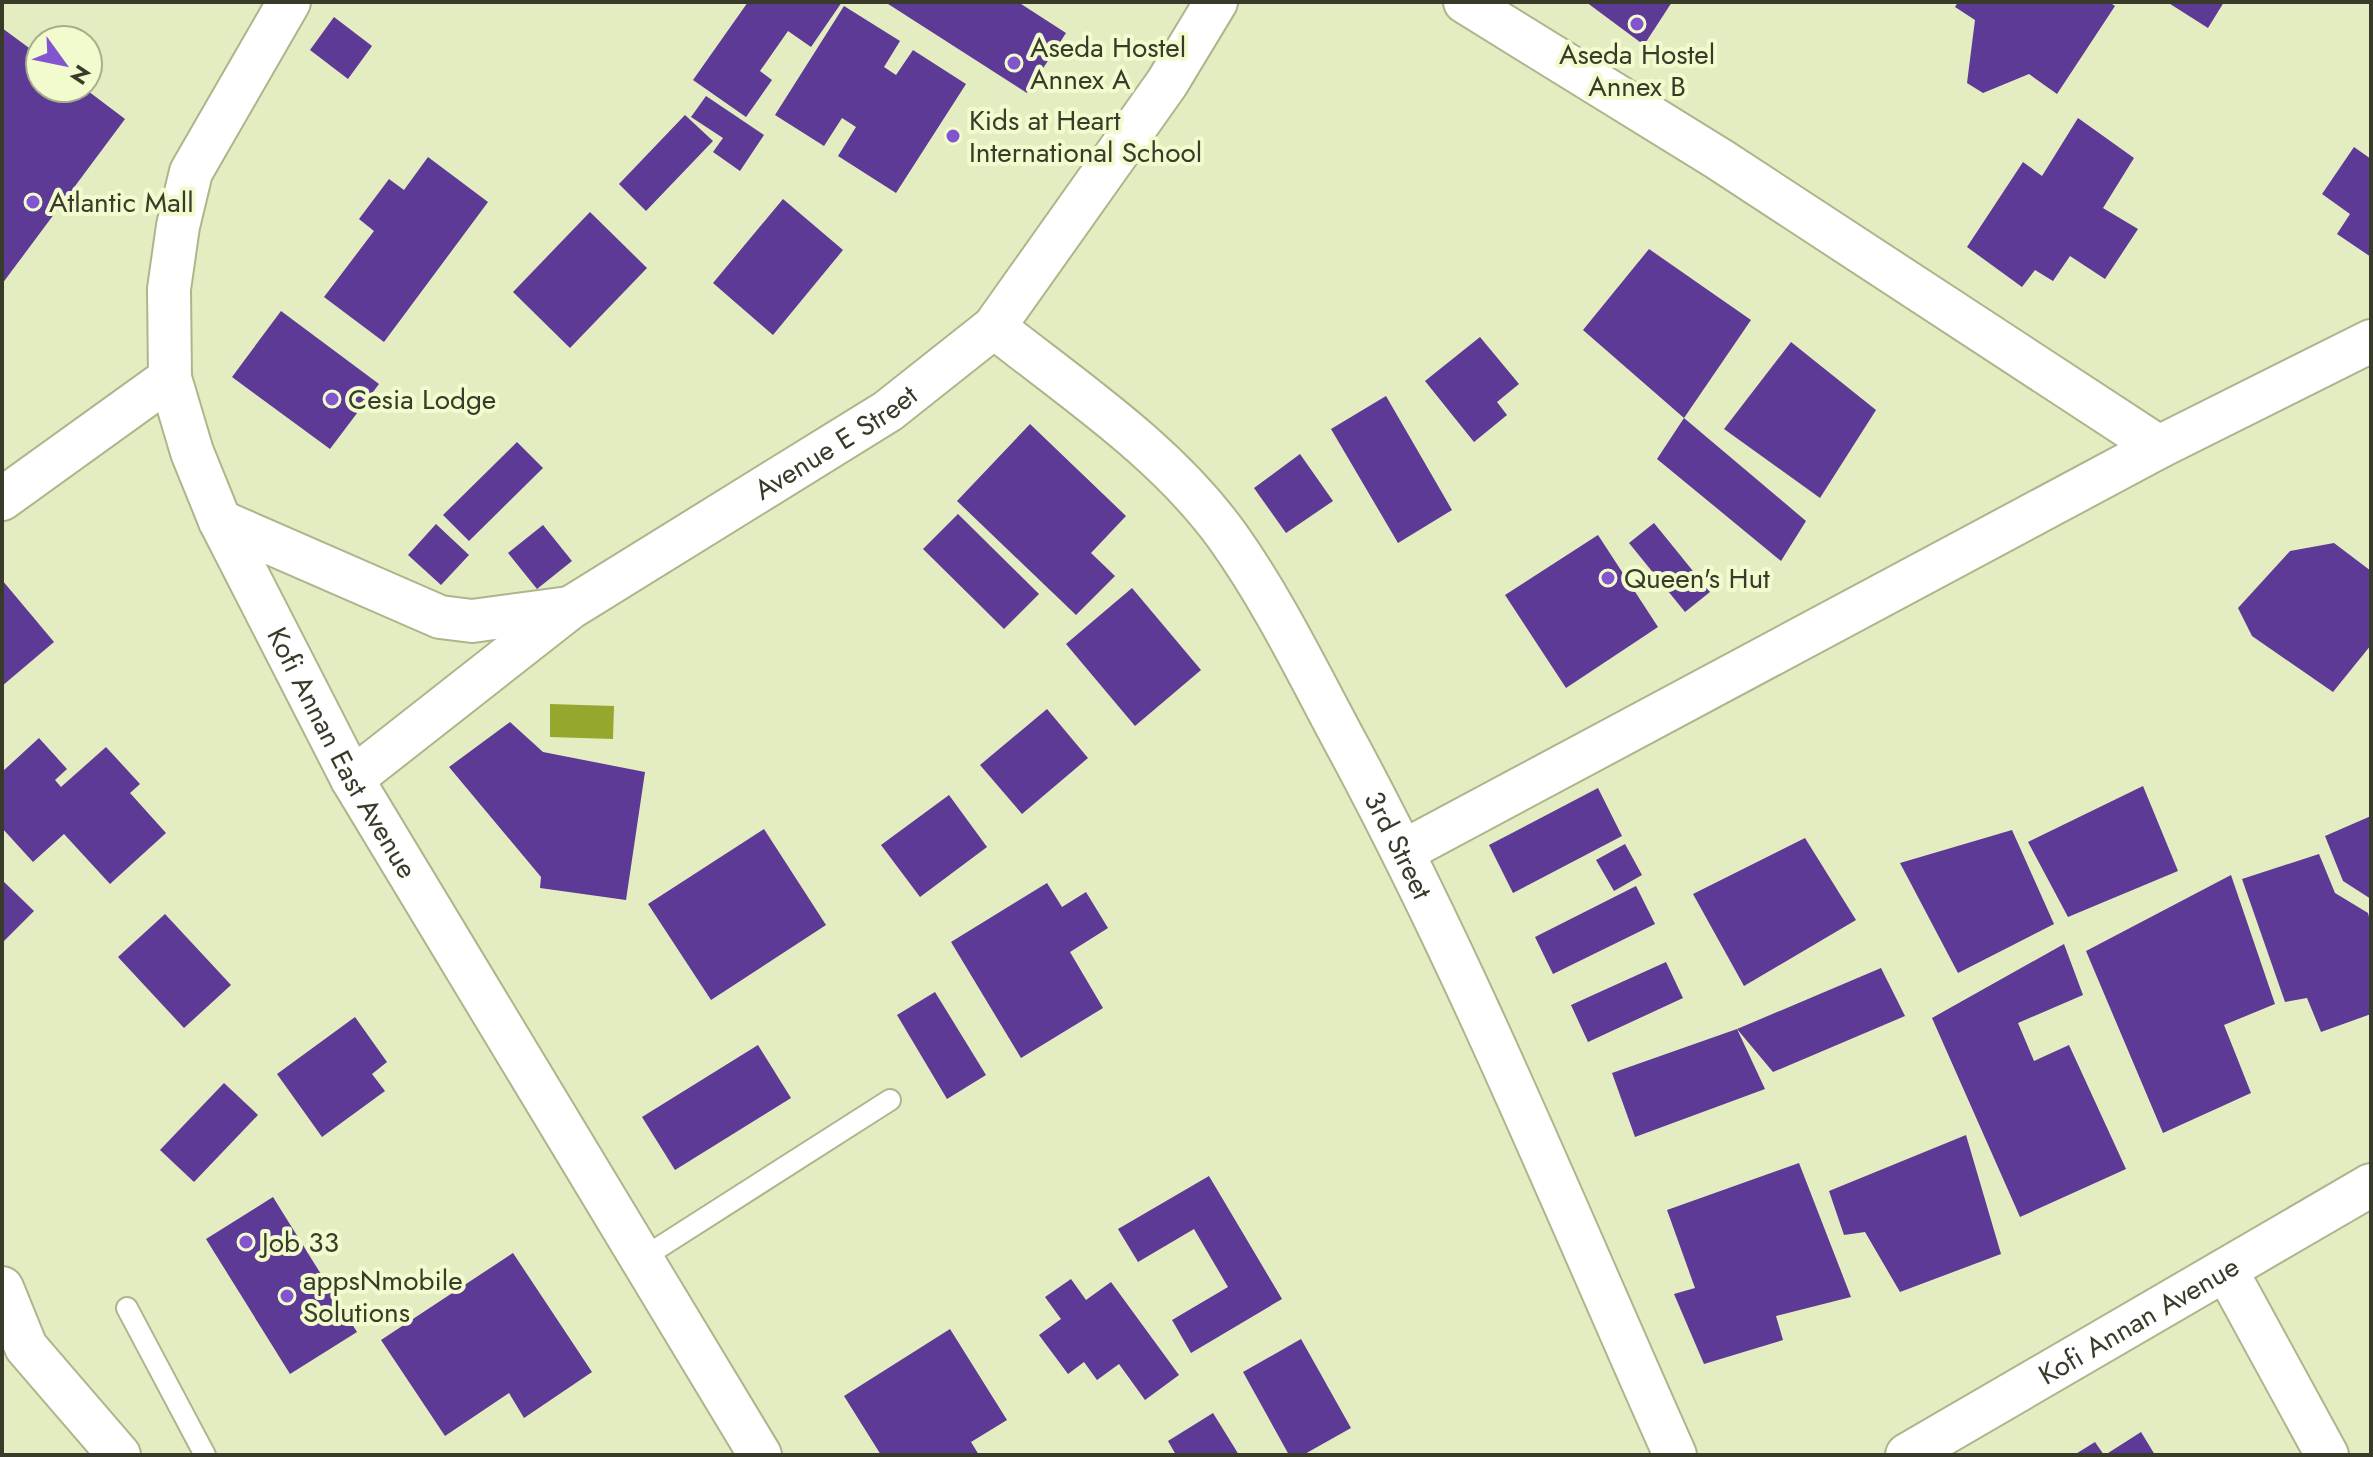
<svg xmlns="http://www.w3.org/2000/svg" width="2373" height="1457" font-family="Jost,sans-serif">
<rect width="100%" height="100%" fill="#e4edc1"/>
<polygon fill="#96a72d" points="550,704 614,706 613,739 550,737"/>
<g fill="#5c3a95">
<polygon points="748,2 842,2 811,47 788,31 760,71 772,80 746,117 693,80"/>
<polygon points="885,2 1018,2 1066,33 1027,93"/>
<polygon points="1586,2 1672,2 1644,45"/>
<polygon points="1958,2 2109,2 2115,6 2057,94 2029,74 1983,93 1967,83 1975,20 1955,7"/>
<polygon points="2167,2 2224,2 2208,28"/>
<polygon points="844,6 900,41 884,67 896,75 913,50 966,84 896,193 838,156 856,127 842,118 824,146 775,115"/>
<polygon points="334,17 372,46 348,79 310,50"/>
<polygon points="2,28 40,56 40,88 84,88 125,119 2,284"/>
<polygon points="706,96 764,135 740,171 713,152 723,138 691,117"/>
<polygon points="685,115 713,141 646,211 619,184"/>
<polygon points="2078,118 2134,158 2103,208 2138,229 2105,279 2070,256 2053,281 2035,270 2022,287 1967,247 2023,162 2042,176"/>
<polygon points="2354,147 2371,159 2371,257 2337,234 2350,214 2322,194"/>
<polygon points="428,157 488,202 384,342 324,297 374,231 359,219 389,179 404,190"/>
<polygon points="783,199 843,250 773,335 713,283"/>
<polygon points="590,212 647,268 570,348 513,292"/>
<polygon points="1649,249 1751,320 1684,418 1583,330"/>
<polygon points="281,311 379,384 330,449 232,377"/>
<polygon points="1480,337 1519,384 1497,402 1507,415 1474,442 1425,381"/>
<polygon points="1791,342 1876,410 1820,498 1724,429"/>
<polygon points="1386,396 1452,510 1398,543 1331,429"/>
<polygon points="1684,418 1806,521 1781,561 1657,459"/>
<polygon points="1030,424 1126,516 1091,553 1115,576 1076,615 957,501"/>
<polygon points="517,442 543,468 469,541 443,515"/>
<polygon points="1300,454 1333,501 1286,533 1254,488"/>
<polygon points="958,514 1039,594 1004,629 923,549"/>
<polygon points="1654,523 1710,592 1685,612 1629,543"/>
<polygon points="436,524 469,555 441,585 408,555"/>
<polygon points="543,525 572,561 537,589 508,553"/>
<polygon points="1598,535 1658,627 1566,688 1505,595"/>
<polygon points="2334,543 2371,571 2371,645 2333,692 2252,636 2238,608 2290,551"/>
<polygon points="2,580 54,642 2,686"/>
<polygon points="1132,588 1201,670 1135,726 1066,644"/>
<polygon points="1047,709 1088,758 1022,814 980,765"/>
<polygon points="510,722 543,752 645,772 626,900 540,888 541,877 449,767"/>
<polygon points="39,738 67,769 55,780 61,787 106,747 140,784 130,793 166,833 110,884 64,834 33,862 2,828 2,772"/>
<polygon points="2143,786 2178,871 2068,917 2028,842"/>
<polygon points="1598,788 1622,836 1513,893 1489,845"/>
<polygon points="949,795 987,847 920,897 881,845"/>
<polygon points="2371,816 2371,899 2343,881 2325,836"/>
<polygon points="764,829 826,925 711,1000 648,904"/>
<polygon points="2012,830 2054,924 1958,973 1900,863"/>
<polygon points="1805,838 1856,920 1744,986 1693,894"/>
<polygon points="1625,844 1642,875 1614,891 1596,860"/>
<polygon points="2319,854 2335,893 2368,913 2371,925 2371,1014 2321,1032 2307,998 2285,1002 2242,879"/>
<polygon points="2231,875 2275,1004 2224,1025 2251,1093 2163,1133 2086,951"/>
<polygon points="2,880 34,911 2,943"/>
<polygon points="1047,883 1062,907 1086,892 1108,928 1070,952 1103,1008 1021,1058 951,942"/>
<polygon points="1636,886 1655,924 1553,974 1535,937"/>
<polygon points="165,914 231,985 184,1028 118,957"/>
<polygon points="2064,944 2083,995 2018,1023 2034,1061 2069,1045 2126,1169 2020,1217 1932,1018"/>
<polygon points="1666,962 1683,998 1588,1042 1571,1005"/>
<polygon points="1881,968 1905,1016 1773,1072 1737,1029"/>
<polygon points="935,992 986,1075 947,1099 897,1015"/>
<polygon points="355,1017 387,1062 372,1074 385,1091 322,1137 277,1074"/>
<polygon points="1737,1029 1765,1089 1635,1137 1612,1073"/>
<polygon points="758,1045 791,1098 675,1170 642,1117"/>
<polygon points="224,1083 258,1115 194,1182 160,1150"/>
<polygon points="1966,1135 2001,1254 1900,1292 1865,1232 1844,1235 1829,1191"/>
<polygon points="1799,1163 1851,1297 1776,1316 1783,1340 1704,1364 1674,1294 1695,1288 1667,1210"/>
<polygon points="1209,1176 1282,1299 1191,1353 1172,1320 1228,1287 1194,1229 1138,1262 1118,1229"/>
<polygon points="273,1197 357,1332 290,1374 206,1239"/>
<polygon points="513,1253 592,1372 524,1418 509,1393 445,1436 381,1340"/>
<polygon points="1071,1279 1086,1300 1111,1282 1179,1375 1145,1400 1119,1364 1097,1380 1084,1362 1068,1374 1039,1335 1061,1319 1045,1297"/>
<polygon points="950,1329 1007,1420 971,1442 979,1455 881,1455 844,1396"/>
<polygon points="1301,1339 1351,1428 1303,1455 1289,1455 1243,1372"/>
<polygon points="1213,1413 1239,1455 1176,1455 1168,1441"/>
<polygon points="2141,1432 2155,1455 2105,1455"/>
<polygon points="2095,1442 2104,1455 2074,1455"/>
</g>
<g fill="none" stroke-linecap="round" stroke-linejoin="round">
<g stroke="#adb58b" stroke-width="24">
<g id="lane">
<polyline points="641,1259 890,1100"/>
<polyline points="127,1308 205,1455"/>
</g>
</g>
<g stroke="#adb58b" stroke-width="46">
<g id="street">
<path id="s1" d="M289,2l-98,170 -13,54 -9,63 1,89 22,74 28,69 132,258 408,676"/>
<polyline points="1465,2 1719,159 2159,447"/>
<path id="s2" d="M994,327c81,64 173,125 234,210 47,66 82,140 120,210 123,229 221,471 327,708"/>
<polyline points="2,499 170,378"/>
<polyline points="220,521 440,617 472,621 569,608"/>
<path id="s3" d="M352,779l218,-171 318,-197 106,-84 173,-244 49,-81"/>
<polyline points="1404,851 2159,447 2371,341"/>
<polyline points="2226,1270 2327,1455"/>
<polyline points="2,1288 26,1347 119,1455"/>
<path id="s4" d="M1907,1455l464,-270"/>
</g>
</g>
<use href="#lane" stroke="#fff" stroke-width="20"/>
<use href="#street" stroke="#fff" stroke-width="42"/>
</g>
<g fill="#8255ce" stroke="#f1fbce" stroke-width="3">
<circle cx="1637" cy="24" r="8"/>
<circle cx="1014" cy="63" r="8"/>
<circle cx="953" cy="136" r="8"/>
<circle cx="33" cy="202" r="8"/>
<circle cx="332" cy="399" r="8"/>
<circle cx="1608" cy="578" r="8"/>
<circle cx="246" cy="1242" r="8"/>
<circle cx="287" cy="1296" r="8"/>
</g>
<g text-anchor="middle" stroke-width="8" stroke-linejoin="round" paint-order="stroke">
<g font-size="28" fill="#383b29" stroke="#f1fbce" text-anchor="start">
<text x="1030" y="57">Aseda Hostel<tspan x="1030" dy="32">Annex A</tspan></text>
<text x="1637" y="64" text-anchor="middle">Aseda Hostel<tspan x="1637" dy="32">Annex B</tspan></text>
<text x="969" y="130">Kids at Heart<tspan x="969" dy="32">International School</tspan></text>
<text x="49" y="212">Atlantic Mall</text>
<text x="348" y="409">Cesia Lodge</text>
<text x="1624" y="588">Queen's Hut</text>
<text x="262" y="1252">Job 33</text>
<text x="303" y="1290">appsNmobile<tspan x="303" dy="32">Solutions</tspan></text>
</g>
<g font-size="28" fill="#383b29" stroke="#f1fbce">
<text dy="10" stroke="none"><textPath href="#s3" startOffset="590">Avenue E Street</textPath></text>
<text dy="10" stroke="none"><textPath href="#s1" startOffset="818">Kofi Annan East Avenue</textPath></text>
<text dy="10" stroke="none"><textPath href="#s2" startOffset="668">3rd Street</textPath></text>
<text dy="10" stroke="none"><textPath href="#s4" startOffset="268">Kofi Annan Avenue</textPath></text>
</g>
</g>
<rect width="2373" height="1457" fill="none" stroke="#383b29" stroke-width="8"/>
<g transform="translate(64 64) rotate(123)"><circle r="38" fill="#f1fbce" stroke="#a7ae8c" stroke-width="2"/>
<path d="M0-6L14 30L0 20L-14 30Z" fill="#8255ce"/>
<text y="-12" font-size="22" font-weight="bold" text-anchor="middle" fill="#383b29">N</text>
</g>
</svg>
